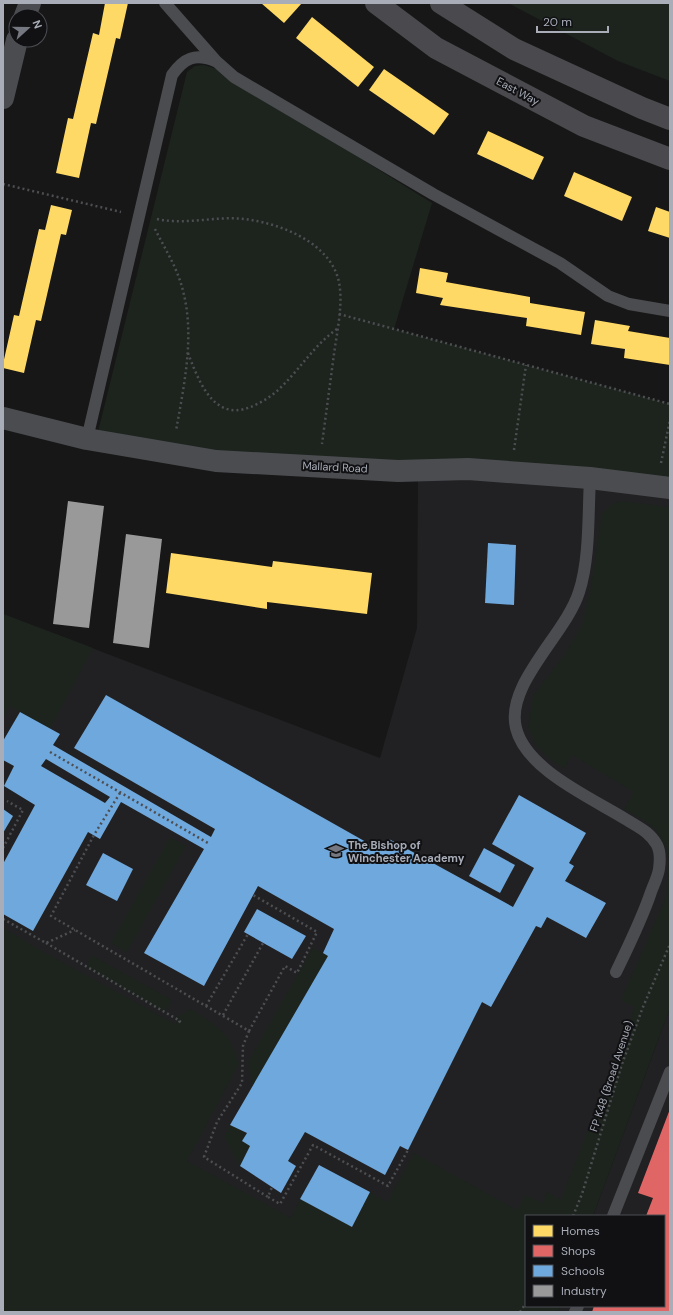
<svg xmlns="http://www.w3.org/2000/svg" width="673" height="1315" font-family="'DM Sans',sans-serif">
<rect width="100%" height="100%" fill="#171717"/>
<g fill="#212123">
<polygon points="418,470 670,488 670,944 571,1216 526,1216 520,1312 3,1312 3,614 380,758 417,628"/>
<polygon points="670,1008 670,1312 558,1312 560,1306 664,1306 664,1216 593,1216"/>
</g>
<g fill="#1d241e">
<polygon points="508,3 670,3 670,81 618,61"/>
<polygon points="204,65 217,69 432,203 394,329 670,404 670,488 398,471 96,440 187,72 195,66"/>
<path d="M622,501l48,6v501l-77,208h-67v90h34l-2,6h-555v-384l37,22 137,75 -2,-7 16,-9c28,19 38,21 48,55l-52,97 104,57 9,-19 52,27 18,-34 17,10 27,-49 103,57 9,-15 16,8 5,-11 14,8 74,-193 -14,-7 45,-103 3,-37 -5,-17 -9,-14 -13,-10 -18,-10 10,-17 -62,-37 -8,13 -12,-7 -16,-16 -8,-18 5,-31 32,-42 17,-29 9,-39 11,-72 10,-10z"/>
<polygon points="3,614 93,648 50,729 10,706 3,720"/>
<polygon points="170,837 186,846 127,952 111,943"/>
<polygon points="313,948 328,956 253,1087 248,1062"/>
<polygon points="91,955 172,1000 165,1012 87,967"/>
<polygon points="230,1125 247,1133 242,1141 250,1146 240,1166 224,1137"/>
</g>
<g fill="#ffd966">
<polygon points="105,3 128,3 120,39 116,38 96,124 91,123 79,178 56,173 68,118 73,119 93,33 99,35"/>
<polygon points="261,3 302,3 284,23"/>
<polygon points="312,17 374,67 358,87 296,38"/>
<polygon points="384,69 449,114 434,135 369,90"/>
<polygon points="488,131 544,157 533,180 477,154"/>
<polygon points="574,172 632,197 622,221 564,196"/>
<polygon points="51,205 72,210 66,235 61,234 41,321 36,320 24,373 3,368 3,364 14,315 19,316 39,229 45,230"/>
<polygon points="656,207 670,212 670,238 648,231"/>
<polygon points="420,268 448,273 446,282 530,297 530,303 585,312 581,335 526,326 527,318 440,305 443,298 416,293"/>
<polygon points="595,320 630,326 628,331 670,338 670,365 624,358 625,349 591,344"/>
<polygon points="171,553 272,567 273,561 372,573 367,614 267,602 267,609 166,593"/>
</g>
<polygon fill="#e06666" points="670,1109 670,1312 592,1312 594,1306 664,1306 664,1216 646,1216 653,1198 638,1193"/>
<g fill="#6fa8dc" fill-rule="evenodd">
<polygon points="488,543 516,545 514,605 485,603"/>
<path d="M106,695l276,156 7,-12 124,68 21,-39 -42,-24 27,-49 67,38 -17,30 5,3 -9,15 41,22 -20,35 -39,-21 -6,11 -5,-2 -45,81 -9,-5 -74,148 -8,-4 -15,29 -80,-43 -17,29 8,5 -15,27 -41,-27 10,-20 -8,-5 5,-8 -17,-8 98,-169 -5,-3 11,-24 -76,-43 -54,100 -60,-33 60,-104 -83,-47 -21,37 -12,-7 -55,99 -30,-17v-50l32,-59 -31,-19 10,-20 -11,-6v-19l17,-29 40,22 -7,11 158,92 4,-8 -141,-81zM46,759l64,38 -5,6 -64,-37z"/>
<polygon points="3,809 13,816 3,833"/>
<polygon points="484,848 515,865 500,893 469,876"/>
<polygon points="103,853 133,869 117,901 86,885"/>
<polygon points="257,909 306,936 292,959 244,932"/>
<polygon points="319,1165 370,1192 352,1227 300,1199"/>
</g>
<g fill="#999">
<polygon points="68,501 104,506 89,628 53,624"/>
<polygon points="126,534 162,539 149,648 113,643"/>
</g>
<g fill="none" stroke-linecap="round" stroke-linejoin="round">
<g stroke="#4d4e52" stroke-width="2.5" stroke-dasharray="2 3" stroke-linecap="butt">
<polyline points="3,184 121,212"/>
<path d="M157,219c31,7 63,-5 94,1 32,5 74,22 86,55 8,22 0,56 -3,79 -4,30 -8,60 -12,90"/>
<path d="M155,229c10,20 23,40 28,62 12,45 1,94 -7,140"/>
<polyline points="339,314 670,404"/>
<path d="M188,353c12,32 28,73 69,51 7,-3 14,-8 20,-13 22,-20 36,-45 60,-62"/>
<polyline points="514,450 526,365"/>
<polyline points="661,463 670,420"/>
<polyline points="50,752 208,843"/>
<polyline points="120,793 94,835 51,916 249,1031 243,1046 242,1083 217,1122 204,1157 268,1197 272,1187"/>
<polyline points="3,848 23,810 7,801"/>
<polyline points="3,919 46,943 75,930"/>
<polyline points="46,943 175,1018 180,1021 177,1025"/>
<polyline points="206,1006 248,934"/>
<polyline points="223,1015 263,943"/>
<polyline points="249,1031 285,966 297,973 317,932 253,895"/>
<polyline points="268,1197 280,1204 313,1145 388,1186 408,1150"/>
<polyline points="573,1216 582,1194 622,1064 643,1007 670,944"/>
<polyline points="520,1312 526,1303"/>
</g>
<g stroke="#4b4c50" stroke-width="12">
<polyline points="165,3 216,61 234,77 433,194 560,263 608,296 629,304 670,311"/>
<path d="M87,439l85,-364c12,-17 23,-22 43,-14"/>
<path d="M590,478c-2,35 0,81 -11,114 -13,42 -74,92 -63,136 10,42 76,70 111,92 11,7 23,12 30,25 3,6 3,17 2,24 -1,7 -5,15 -8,23 -9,27 -22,53 -35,80"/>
<polyline points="613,1216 670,1072"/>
<polyline points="575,1312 578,1306"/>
</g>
<g stroke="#4b4c50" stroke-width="22">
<polyline points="25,16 30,3"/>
<polyline points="3,98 17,40"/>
<polyline points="3,418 87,439 216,461 398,471 468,469 590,478 670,488"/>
</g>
<g stroke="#4a4a4e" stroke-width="22">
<polyline points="376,3 436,48 584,126 670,159"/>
<polyline points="441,3 514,49 642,108 670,119"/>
</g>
</g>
<defs>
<g id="school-bare" transform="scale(1.2)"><path d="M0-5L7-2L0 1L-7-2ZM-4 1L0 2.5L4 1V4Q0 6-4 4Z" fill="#757880" stroke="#111113" stroke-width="2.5" paint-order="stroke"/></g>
</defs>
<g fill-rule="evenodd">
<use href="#school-bare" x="336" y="851"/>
</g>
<g text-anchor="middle" stroke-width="4" stroke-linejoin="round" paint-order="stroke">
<g font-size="11" fill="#a8adb8" stroke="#111113">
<text transform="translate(518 91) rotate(28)" y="4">East Way</text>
<text transform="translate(335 467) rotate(3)" y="4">Mallard Road</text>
<text transform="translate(611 1076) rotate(-72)" y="4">FP K48 (Broad Avenue)</text>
</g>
<g font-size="11" font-weight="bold" fill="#a8adb8" stroke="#111113" text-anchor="start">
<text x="348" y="849">The Bishop of<tspan x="348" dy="13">Winchester Academy</tspan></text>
</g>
</g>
<rect width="673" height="1315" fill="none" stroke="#a8adb8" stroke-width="8"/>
<rect x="525" y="1215" width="140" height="92" fill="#111113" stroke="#4d4f55"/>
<rect x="533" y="1225" width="20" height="12" fill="#ffd966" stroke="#4d4f55"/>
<text x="561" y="1235" font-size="12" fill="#a8adb8">Homes</text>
<rect x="533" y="1245" width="20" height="12" fill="#e06666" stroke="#4d4f55"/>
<text x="561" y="1255" font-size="12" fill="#a8adb8">Shops</text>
<rect x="533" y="1265" width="20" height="12" fill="#6fa8dc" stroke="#4d4f55"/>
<text x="561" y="1275" font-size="12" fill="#a8adb8">Schools</text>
<rect x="533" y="1285" width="20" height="12" fill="#999999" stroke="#4d4f55"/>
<text x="561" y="1295" font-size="12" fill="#a8adb8">Industry</text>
<g transform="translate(28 28) rotate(69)"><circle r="19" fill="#111113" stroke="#4d4f55"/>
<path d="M0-3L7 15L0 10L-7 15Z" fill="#757880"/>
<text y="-6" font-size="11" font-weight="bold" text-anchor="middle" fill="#a8adb8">N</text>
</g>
<path d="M537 26v6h71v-6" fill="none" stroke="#a8adb8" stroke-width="2"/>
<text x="543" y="26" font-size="12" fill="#a8adb8" stroke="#111113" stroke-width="3" paint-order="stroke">20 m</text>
</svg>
